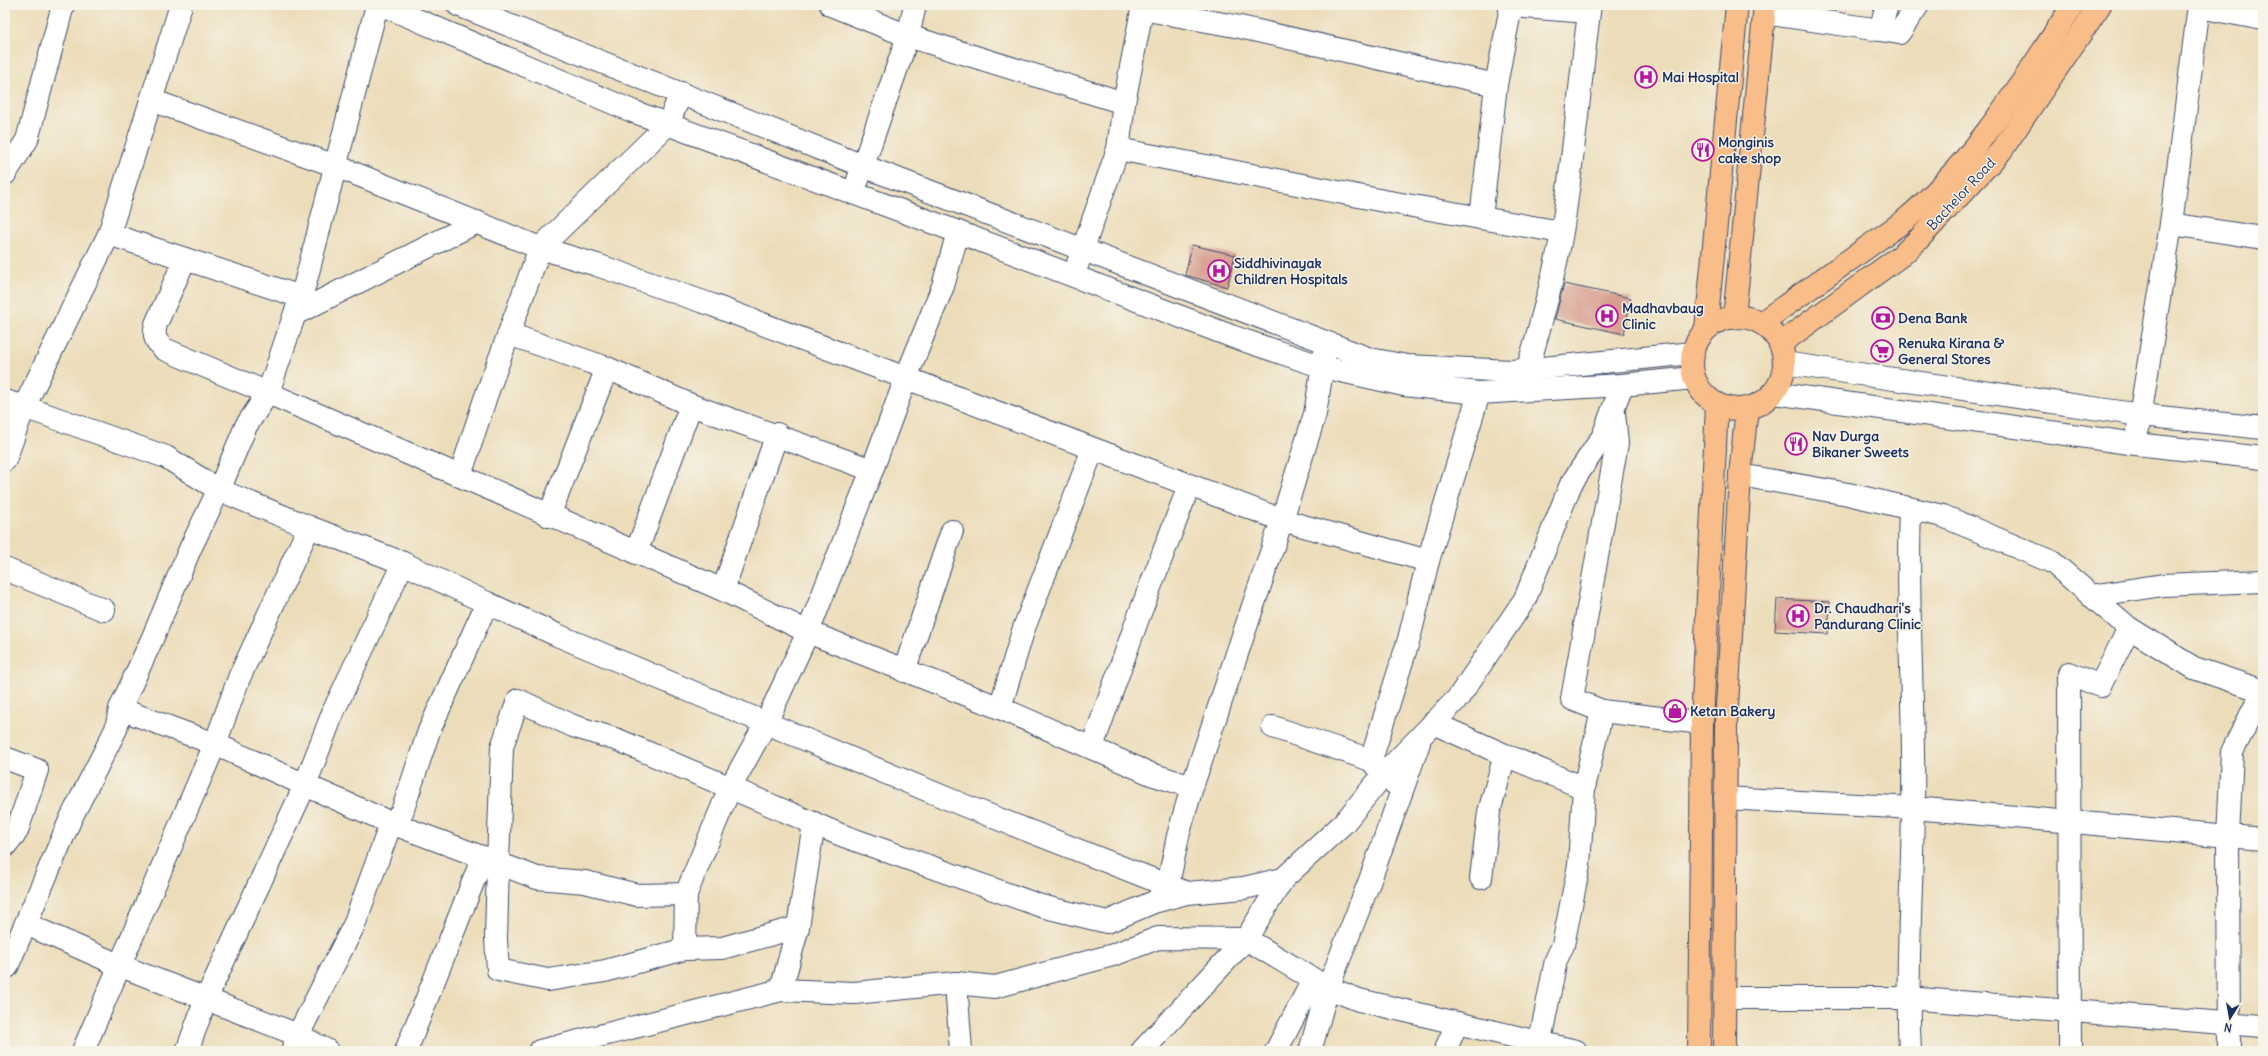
<svg xmlns="http://www.w3.org/2000/svg" width="2268" height="1056" font-family="Delius,sans-serif">
<rect width="100%" height="100%" fill="#f7f3e8"/>
<filter id="ink" filterUnits="userSpaceOnUse"><feTurbulence type="fractalNoise" baseFrequency=".025" numOctaves="2"/><feDisplacementMap in="SourceGraphic" scale="8" xChannelSelector="R" yChannelSelector="G"/><feConvolveMatrix kernelMatrix="1 2 1 2 8 2 1 2 1" color-interpolation-filters="sRGB"/></filter>
<filter id="wash" filterUnits="userSpaceOnUse"><feTurbulence type="fractalNoise" baseFrequency=".012" numOctaves="4" result="noise"/><feDisplacementMap in="SourceGraphic" scale="16" xChannelSelector="R" yChannelSelector="G"/><feGaussianBlur stdDeviation="0.9" result="paint"/><feColorMatrix in="noise" values="0 0 0 0 0 0 0 0 0 0 0 0 0 0 0 0 0 1.4 0 .05"/><feComposite in="paint" operator="in"/></filter>
<g filter="url(#wash)">
<rect width="100%" height="100%" fill="#ecddba"/>
<g id="blocks">
<g fill="#d79e8f">
<polygon points="1192,245 1235,255 1227,287 1185,275"/>
<polygon points="1564,284 1631,298 1624,334 1555,319"/>
<polygon points="1777,599 1830,602 1828,634 1775,631"/>
</g>
</g>
</g>
<g filter="url(#ink)">
<use href="#blocks" fill-opacity="0" stroke="#3a496c" stroke-width="1"/>
<g fill="none" stroke-linecap="round" stroke-linejoin="round">
<g stroke="#3a496c" stroke-width="24">
<g id="minor">
<polyline points="181,5 109,234 301,297"/>
<polyline points="377,5 305,284 268,393 460,476"/>
<polyline points="382,5 632,111 958,232 1231,336 1323,367 1404,385 1479,393 1622,385 1694,378"/>
<polyline points="458,5 863,166 1370,359 1407,366 1512,371 1693,353"/>
<polyline points="831,5 908,36 1124,103"/>
<polyline points="1887,5 1880,30 1899,33 1918,5"/>
<polyline points="2199,7 2263,19"/>
<polyline points="1142,9 1240,27 1496,85"/>
<polyline points="1764,13 1880,30"/>
<polyline points="681,93 668,124 540,248 486,396 460,476 723,590 808,632 1000,708 1151,774 1192,787"/>
<polyline points="151,100 336,166 540,248 597,265 712,305 906,378 943,286 958,232"/>
<polyline points="1118,149 1384,201 1561,232"/>
<polyline points="5,174 27,140 63,5"/>
<polyline points="858,180 908,36 915,5"/>
<polyline points="1481,218 1496,85 1511,6 1589,12"/>
<polyline points="2171,224 2263,238"/>
<polyline points="1078,263 1118,149 1124,103 1143,5"/>
<polyline points="295,314 477,222"/>
<polyline points="509,334 607,368"/>
<polyline points="1784,363 2141,415 2263,428"/>
<path d="M1524,382c14,-50 29,-99 38,-150 12,-76 18,-152 28,-227"/>
<polyline points="1479,393 1428,561 1409,639 1371,760 1383,775 1458,698 1525,599 1571,484 1603,436 1622,385"/>
<polyline points="1773,393 2136,444 2263,458"/>
<polyline points="5,401 24,407 109,234"/>
<polyline points="1614,413 1617,443 1572,699 1602,711 1702,723"/>
<polyline points="2138,429 2171,224 2199,5"/>
<polyline points="5,460 24,407 166,457 219,490 309,527 239,678 215,744 83,1051"/>
<polyline points="872,470 808,632 766,723 963,805 1187,893 1244,888 1283,879 1344,823 1383,775 1402,789"/>
<polyline points="1740,475 1848,494 1943,516 2052,562 2129,628 2194,668 2263,691"/>
<polyline points="549,516 607,368 691,405 872,470 906,378 1282,520 1428,561"/>
<polyline points="309,527 403,563 487,603"/>
<polyline points="636,553 691,405"/>
<polyline points="5,569 104,610"/>
<polyline points="723,590 777,434"/>
<polyline points="2091,596 2163,585 2263,581"/>
<polyline points="904,671 952,531"/>
<polyline points="1000,708 1024,628 1093,449"/>
<path d="M120,709l33,-72 37,-88 32,-66 24,-57 22,-33 -104,-44c-9,-8 -11,-13 -8,-25l29,-65"/>
<polyline points="1433,723 1505,755 1489,812 1481,878"/>
<polyline points="1273,727 1371,760"/>
<polyline points="1419,743 1370,880 1328,988 1359,1000 1576,1051"/>
<polyline points="1092,747 1137,621 1189,486"/>
<polyline points="1505,755 1584,788"/>
<polyline points="5,758 37,770 17,831 5,846"/>
<polyline points="1725,798 1914,808 2263,839"/>
<polyline points="1283,879 1246,939 1328,988 1310,1051"/>
<polyline points="686,894 685,949 605,971 548,980 498,970 496,939 498,863 391,823 402,812 429,731 487,603 557,635 766,723 730,788 686,894 637,895 585,882 537,878 498,863 502,747 518,700 573,726 618,740 841,835 1041,906 1107,922 1154,902 1187,893"/>
<polyline points="1159,897 1168,885 1178,836 1192,787 1282,520 1315,414 1325,352"/>
<polyline points="26,924 121,966 206,999 187,1051"/>
<polyline points="685,949 722,948 798,927 814,823"/>
<polyline points="5,967 7,967 71,818 116,729 120,709 215,744 305,785 334,710 403,563"/>
<polyline points="956,983 995,987 1113,955 1158,938 1246,939"/>
<polyline points="781,990 798,927"/>
<polyline points="1724,998 1907,998 2263,1026"/>
<polyline points="292,1051 298,1035 354,925 391,823 305,785 206,999 298,1035 328,1051"/>
<polyline points="406,1051 483,857"/>
<polyline points="540,1051 781,990 854,993 956,983 961,1051"/>
<polyline points="1142,1051 1246,939"/>
<polyline points="1276,1051 1313,980"/>
<polyline points="1445,1051 1457,1023"/>
<polyline points="1538,1051 1556,960 1563,945 1579,865 1584,788 1602,711"/>
<path d="M1910,1051c-4,-81 2,-161 3,-242 2,-100 -7,-200 -3,-300"/>
<polyline points="2070,1051 2069,673 2100,686 2129,628"/>
<polyline points="2229,1051 2228,837 2232,752 2263,691"/>
</g>
</g>
<g stroke="#3a496c" stroke-width="24">
<g id="major">
<circle cx="1738" cy="363" r="46"/>
<polyline points="1734,318 1765,5"/>
<path d="M1761,323l143,-102c71,-60 118,-139 169,-216"/>
<polyline points="1706,329 1737,5"/>
<polyline points="1780,344 1903,254 1918,240 2001,151 2100,5"/>
<polyline points="1699,1051 1702,723 1717,404"/>
<polyline points="1724,1051 1726,725 1740,475 1747,408"/>
</g>
</g>
<use href="#minor" stroke="#fff" stroke-width="22"/>
<use href="#major" stroke="#f8bd88" stroke-width="22"/>
</g>
</g>
<defs>
<g id="hospital-ring" transform="scale(1.15)"><circle r="9.5" fill="#f7f3e8" stroke="#b5179e" stroke-width="1.5"/><path d="M-5-5h3v3.5h4V-5h3V5h-3V1.5h-4V5h-3Z" fill="#b5179e"/></g>
<g id="restaurant-ring" transform="scale(1.15)"><circle r="9.5" fill="#f7f3e8" stroke="#b5179e" stroke-width="1.5"/><path d="M-5-6h1v4h1v-4h1v4h1v-4h1v5L-1.5 .5V6h-2V.5L-5-1ZM5-6V6H3V1.5H1.5Q1.5-4 5-6Z" fill="#b5179e"/></g>
<g id="bank-ring" transform="scale(1.15)"><circle r="9.5" fill="#f7f3e8" stroke="#b5179e" stroke-width="1.5"/><path d="M-6-4H6V4H-6ZM0-2.3a2.3 2.3 0 1 0 0 4.6a2.3 2.3 0 1 0 0-4.6Z" fill="#b5179e"/></g>
<g id="supermarket-ring" transform="scale(1.15)"><circle r="9.5" fill="#f7f3e8" stroke="#b5179e" stroke-width="1.5"/><path d="M-6-5.5h2.5l.6 2H6L4.5 2H-2.5L-4.4-4H-6ZM-1.5 3.2a1.3 1.3 0 1 0 .1 0ZM3 3.2a1.3 1.3 0 1 0 .1 0Z" fill="#b5179e"/></g>
<g id="shop-ring" transform="scale(1.15)"><circle r="9.5" fill="#f7f3e8" stroke="#b5179e" stroke-width="1.5"/><path d="M-5-2.5h2.3a2.7 3.5 0 0 1 5.4 0H5L5.5 6h-11ZM-1.5-2.5h3a1.5 2.3 0 0 0-3 0Z" fill="#b5179e"/></g>
</defs>
<g fill-rule="evenodd">
<use href="#hospital-ring" x="1646" y="77"/>
<use href="#restaurant-ring" x="1703" y="150"/>
<use href="#hospital-ring" x="1219" y="271"/>
<use href="#hospital-ring" x="1607" y="316"/>
<use href="#bank-ring" x="1883" y="318"/>
<use href="#supermarket-ring" x="1882" y="351"/>
<use href="#restaurant-ring" x="1796" y="444"/>
<use href="#hospital-ring" x="1798" y="616"/>
<use href="#shop-ring" x="1675" y="711"/>
</g>
<g text-anchor="middle" stroke-width="3" stroke-linejoin="round" paint-order="stroke">
<g font-size="14" font-weight="bold" fill="#1b2f5e" stroke="#f7f3e8" text-anchor="start">
<text x="1662" y="82">Mai Hospital</text>
<text x="1718" y="147">Monginis<tspan x="1718" dy="16">cake shop</tspan></text>
<text x="1234" y="268">Siddhivinayak<tspan x="1234" dy="16">Children Hospitals</tspan></text>
<text x="1622" y="313">Madhavbaug<tspan x="1622" dy="16">Clinic</tspan></text>
<text x="1898" y="323">Dena Bank</text>
<text x="1898" y="348">Renuka Kirana &amp;<tspan x="1898" dy="16">General Stores</tspan></text>
<text x="1812" y="441">Nav Durga<tspan x="1812" dy="16">Bikaner Sweets</tspan></text>
<text x="1814" y="613">Dr. Chaudhari's<tspan x="1814" dy="16">Pandurang Clinic</tspan></text>
<text x="1690" y="716">Ketan Bakery</text>
</g>
<g font-size="14" fill="#1b2f5e" stroke="#f7f3e8">
<text transform="translate(1961 194) rotate(-47)" y="5">Bachelor Road</text>
</g>
</g>
<rect width="2268" height="1056" fill="none" stroke="#f7f3e8" stroke-width="20"/>
<g transform="translate(2230 1018) rotate(191)" stroke="#f7f3e8" stroke-width="3" paint-order="stroke">
<path d="M0-3L7 15L0 10L-7 15Z" fill="#1b2f5e"/>
<text y="-6" font-size="11" font-weight="bold" text-anchor="middle" fill="#1b2f5e">N</text>
</g>
</svg>
